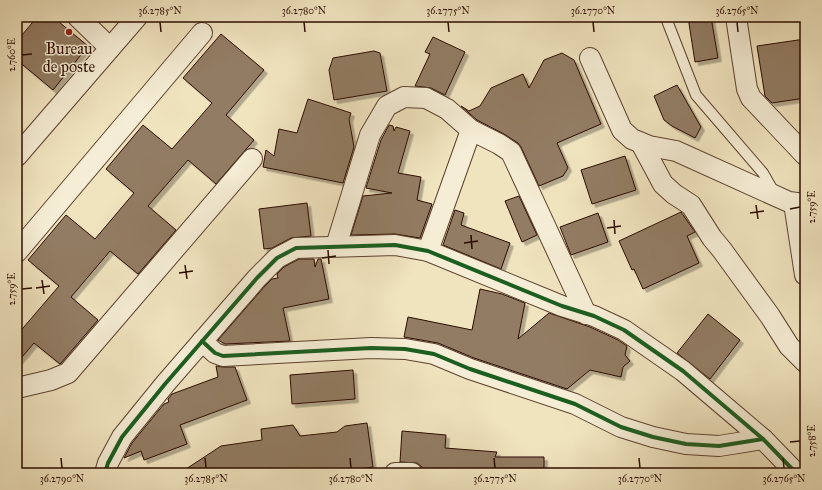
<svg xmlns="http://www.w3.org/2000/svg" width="822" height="490" font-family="'IM FELL Great Primer',serif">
<defs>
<filter id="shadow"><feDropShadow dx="3.5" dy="3.5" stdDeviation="0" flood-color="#0004"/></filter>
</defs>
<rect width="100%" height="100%" fill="#f0e4bf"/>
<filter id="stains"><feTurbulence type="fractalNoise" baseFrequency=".005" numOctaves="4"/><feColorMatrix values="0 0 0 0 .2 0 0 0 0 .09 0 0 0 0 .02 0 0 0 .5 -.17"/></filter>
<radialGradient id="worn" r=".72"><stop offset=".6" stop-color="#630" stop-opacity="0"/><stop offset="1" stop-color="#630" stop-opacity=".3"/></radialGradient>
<g fill="#927c64" stroke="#2c0c01" filter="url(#shadow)">
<polygon points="37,17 53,17 88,46 53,90 17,60 17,41"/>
<polygon points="688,17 711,17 718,58 695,62"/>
<polygon points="221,34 264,70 226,115 254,140 216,184 188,160 148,206 176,230 138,274 110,251 71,297 98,320 61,363 60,364 34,343 17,363 17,335 59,286 28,260 66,215 95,239 134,193 106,169 143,125 172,149 212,103 183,78"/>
<polygon points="433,37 465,52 445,95 431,88 415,86 430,54 425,52"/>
<polygon points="805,39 805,98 772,103 765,96 757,46"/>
<polygon points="374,51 380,53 387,91 334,100 329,70 333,58"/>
<polygon points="562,53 574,60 601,124 557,143 568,168 563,176 539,186 521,147 518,143 504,134 477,120 461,106 469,111 480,106 491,88 523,74 529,88 544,60"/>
<polygon points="677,85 701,127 695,138 672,126 664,120 654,96"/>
<polygon points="308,99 351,113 349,119 354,147 343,183 263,167 266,150 274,156 279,129 297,133"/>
<polygon points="389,125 393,126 394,131 396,127 410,131 398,173 421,177 417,200 432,204 420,238 395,234 351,235 363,196 392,193 366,188 381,140"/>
<polygon points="625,156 636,190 592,204 581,170"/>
<polygon points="519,196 537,235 522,242 505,201"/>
<polygon points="307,203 311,236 291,238 272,248 264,249 259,209"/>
<polygon points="455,210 464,213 461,225 510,243 501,269 443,245"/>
<polygon points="681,212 695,232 687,236 699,263 643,289 634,269 632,270 619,241"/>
<polygon points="598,213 608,242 571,255 560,227"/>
<polygon points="299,259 314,259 315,267 318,259 321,259 329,299 283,308 290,341 225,344 218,340 265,286 272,279 278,278 277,274 284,267"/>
<polygon points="480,289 502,294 525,303 518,339 549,313 590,327 618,340 627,346 625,355 630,361 623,367 621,377 590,370 567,389 474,358 438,343 404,337 408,317 472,330"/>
<polygon points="708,314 740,340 710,379 677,353"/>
<polygon points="216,366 223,367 235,367 247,400 180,425 187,444 144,460 141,451 124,458 132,443 164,404 169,402 168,399 172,394 218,377"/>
<polygon points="353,370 355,399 292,404 290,375"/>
<polygon points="367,423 373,467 353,470 348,473 180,473 221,446 262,440 261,429 293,425 300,436 337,432 345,426"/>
<polygon points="402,431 446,435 445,448 497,452 495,457 544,457 544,473 423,473 422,467 417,463 400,462"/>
</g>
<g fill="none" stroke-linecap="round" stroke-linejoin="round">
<g stroke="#5d4230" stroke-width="12">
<polyline id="service" points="666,18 696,95 763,173 775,194"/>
</g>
<g stroke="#5d4230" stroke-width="22">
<g id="minor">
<polyline points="78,17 110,48"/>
<polyline points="736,17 747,89 751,98 805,155"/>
<polyline points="590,58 622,130 632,139 649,146 676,151 789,202 805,204"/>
<polyline points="641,143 663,184 674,194 691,205 712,238 722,250 770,316 789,346 805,362"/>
<polyline points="17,156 137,17"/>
<polyline points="794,203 805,275"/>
<polyline points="336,246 370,135 387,106 404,97 426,98 447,109 471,130 499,144 511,152 586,314"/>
<polyline points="428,251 471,130"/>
<polyline points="17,252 202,33"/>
<polyline points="202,341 215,353 223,356 371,348 405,349 434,354 470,369 575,404 621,427 653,437 686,444 719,446 763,439"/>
<polyline points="17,388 51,380 68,373 252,159"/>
<polyline points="105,473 108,463 122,437 165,384 257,278 277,258 296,248 395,245 428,251 562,306 594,316 624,330 683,371 763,439 796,473"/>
<polyline points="395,473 412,473"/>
</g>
</g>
<use href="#service" stroke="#f5edd5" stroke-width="10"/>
<use href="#minor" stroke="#f5edd5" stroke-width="20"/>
<g stroke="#f5edd5" stroke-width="6">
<g id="cycleway">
<polyline points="202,341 215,353 223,356 371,348 405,349 434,354 470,369 575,404 621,427 653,437 686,444 719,446 763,439"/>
<polyline points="105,473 108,463 122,437 165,384 257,278 277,258 296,248 395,245 428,251 562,306 594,316 624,330 683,371 763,439 796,473"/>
</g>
</g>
<use href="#cycleway" stroke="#1b5e20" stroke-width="4"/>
</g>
<path fill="none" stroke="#2c0c01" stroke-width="1.5" d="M160,22l1,10M304,22l1,10M448,22l1,10M593,22l1,10M737,22l1,10M22,55l10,-1M756,205l2,14M790,209l10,-2M750,213l14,-2M614,220l1,14M607,228l14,-2M471,235l1,14M464,243l14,-2M328,250l1,14M322,258l14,-2M185,265l2,14M179,273l14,-2M42,280l2,14M36,288l14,-2M22,289l10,-1M790,442l10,-1M61,458l1,10M205,458l1,10M350,458l1,10M494,458l1,10M639,458l1,10M783,458l1,10"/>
<circle fill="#8f2418" stroke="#f5edd5" stroke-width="1.5" cx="69" cy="32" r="4"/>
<g text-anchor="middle" stroke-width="3" stroke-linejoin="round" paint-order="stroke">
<g font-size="16" fill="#2c0c01" stroke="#f5edd5">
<text x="69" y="54">Bureau<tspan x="69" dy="18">de poste</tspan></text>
</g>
</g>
<rect width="822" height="490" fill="none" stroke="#f0e4bf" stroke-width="44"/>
<rect x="22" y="22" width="778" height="446" fill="none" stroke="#2c0c01" stroke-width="1.5"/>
<g font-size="10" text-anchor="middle" fill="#2c0c01">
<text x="160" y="14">36.2785°N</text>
<text x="304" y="14">36.2780°N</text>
<text x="448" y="14">36.2775°N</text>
<text x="593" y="14">36.2770°N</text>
<text x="737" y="14">36.2765°N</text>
<text transform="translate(11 55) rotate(-90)" y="4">2.760°E</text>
<text transform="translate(811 207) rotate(-90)" y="4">2.759°E</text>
<text transform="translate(11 289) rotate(-90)" y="4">2.759°E</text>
<text transform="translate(811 441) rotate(-90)" y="4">2.758°E</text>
<text x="62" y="482">36.2790°N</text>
<text x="206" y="482">36.2785°N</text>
<text x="351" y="482">36.2780°N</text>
<text x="495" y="482">36.2775°N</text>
<text x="640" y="482">36.2770°N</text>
<text x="784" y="482">36.2765°N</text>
</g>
<rect width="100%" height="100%" filter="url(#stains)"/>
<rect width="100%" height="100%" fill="url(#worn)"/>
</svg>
